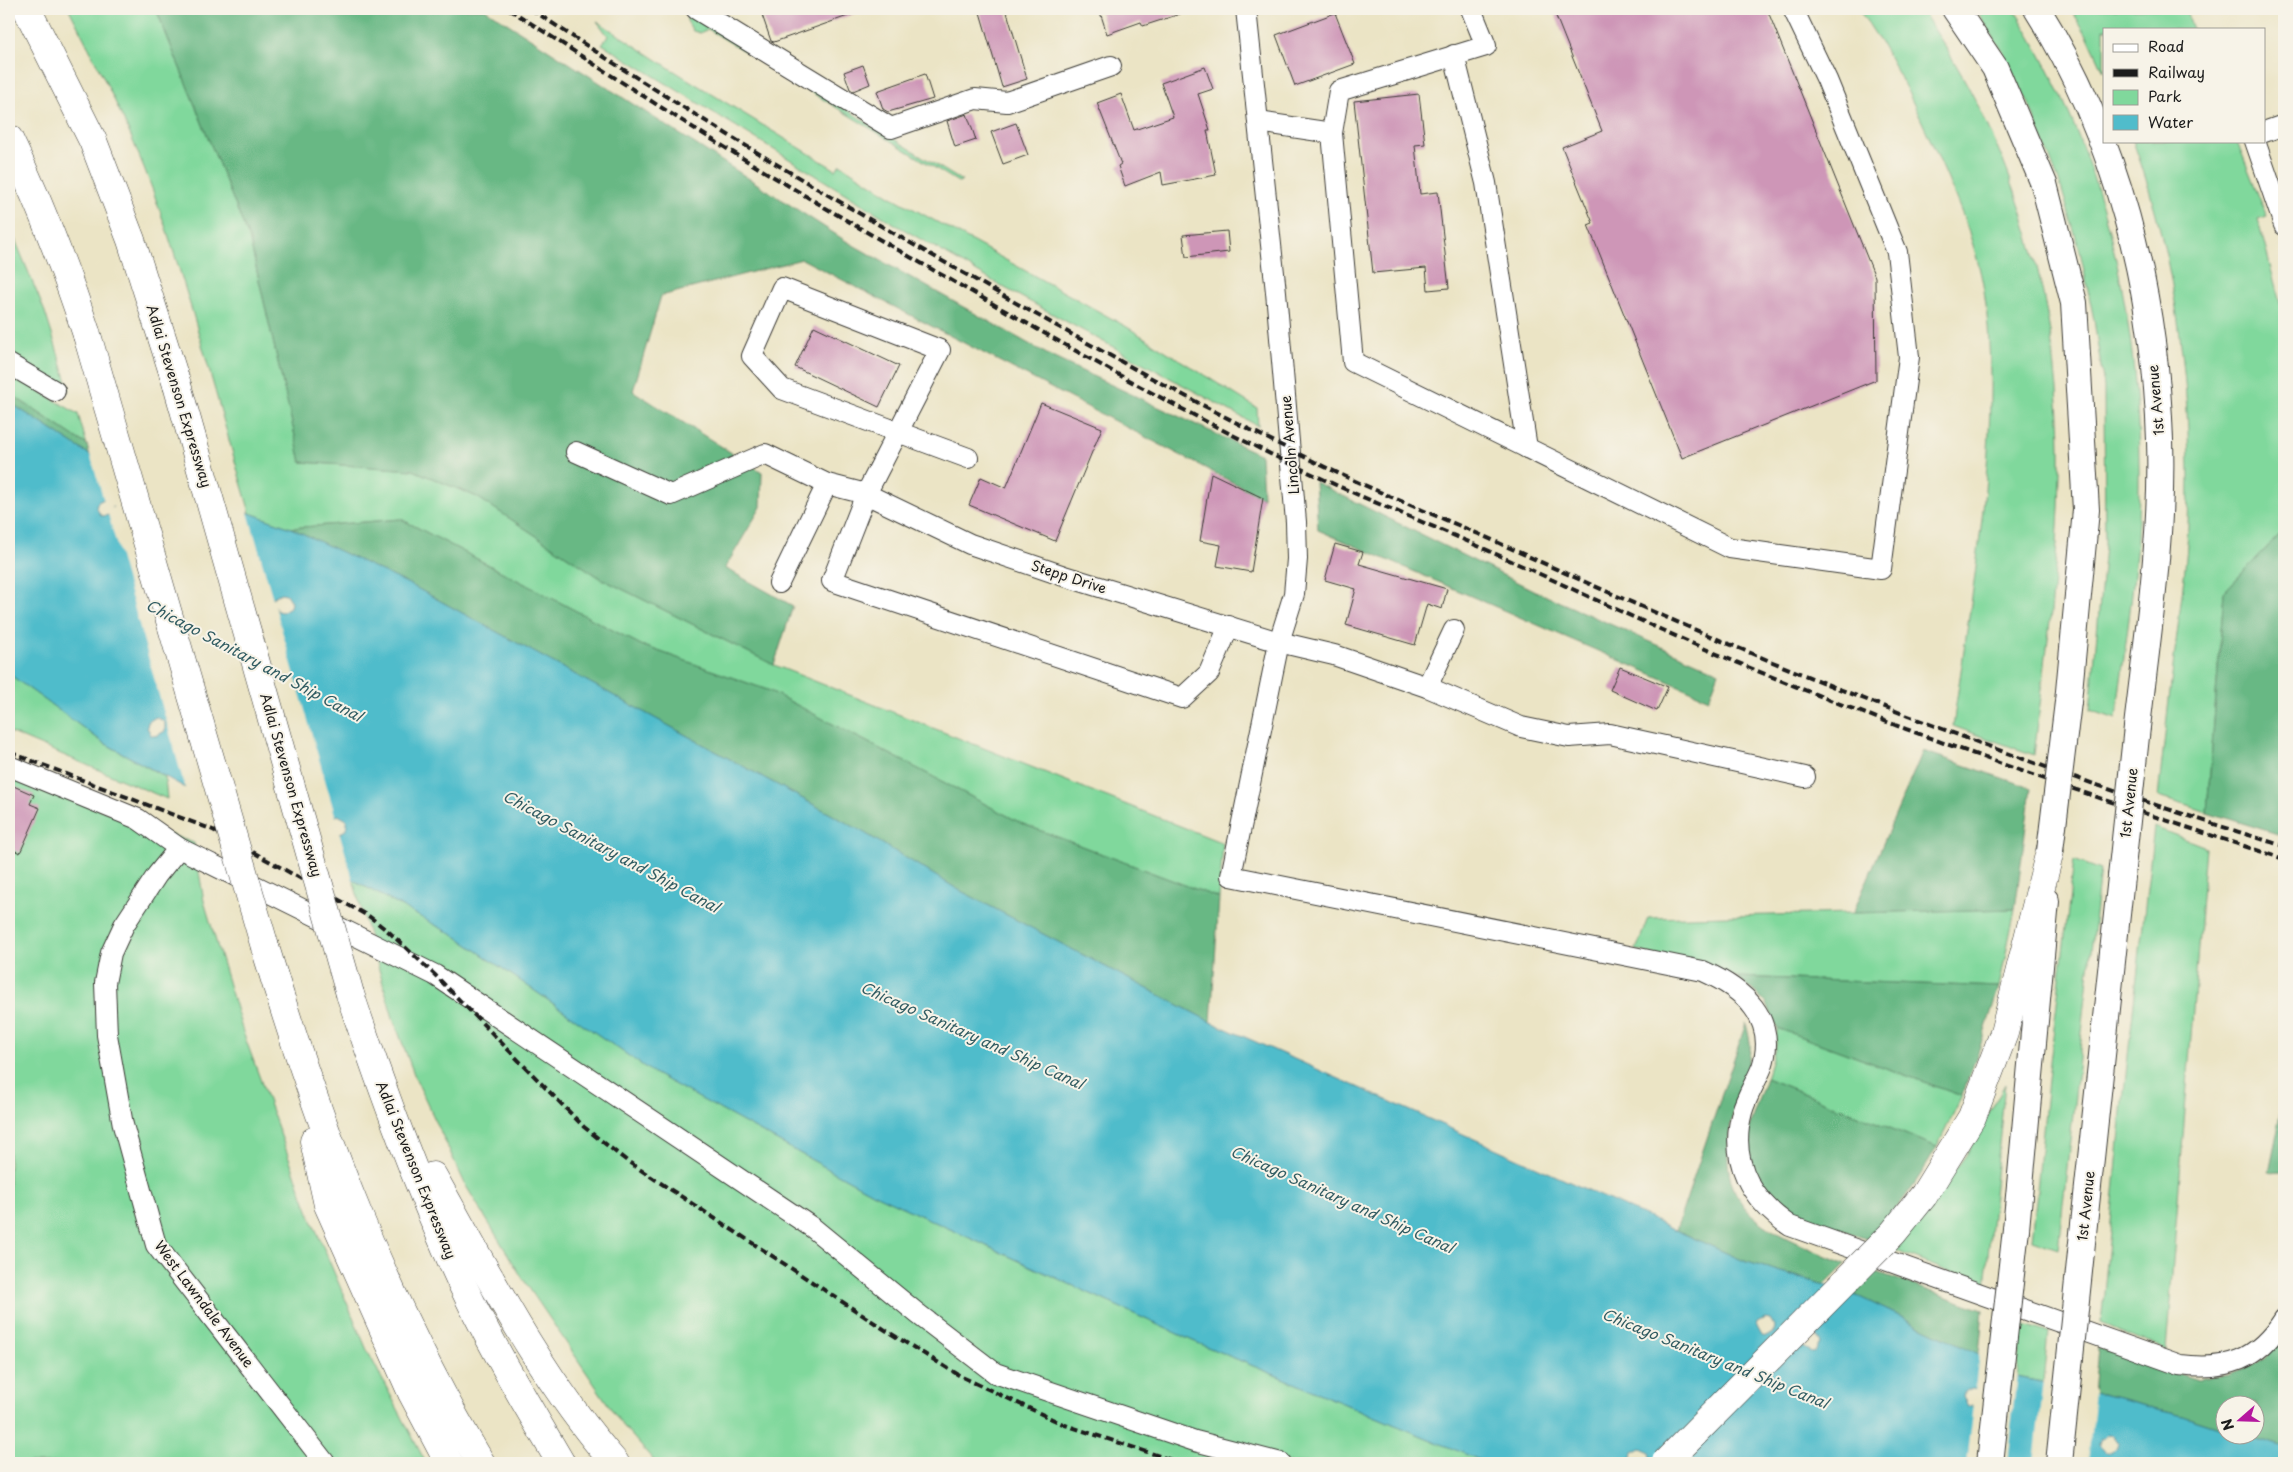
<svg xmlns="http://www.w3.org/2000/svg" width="2293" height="1472" font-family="'Playpen Sans',sans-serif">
<rect width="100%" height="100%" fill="#f7f3e8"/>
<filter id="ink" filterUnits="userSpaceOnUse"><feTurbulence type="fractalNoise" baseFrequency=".02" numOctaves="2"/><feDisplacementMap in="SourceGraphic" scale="10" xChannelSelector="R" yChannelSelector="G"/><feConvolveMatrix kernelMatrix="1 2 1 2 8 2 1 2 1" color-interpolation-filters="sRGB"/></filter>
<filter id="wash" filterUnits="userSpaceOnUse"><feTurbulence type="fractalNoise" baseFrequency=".0096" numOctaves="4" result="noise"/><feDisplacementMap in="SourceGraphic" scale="20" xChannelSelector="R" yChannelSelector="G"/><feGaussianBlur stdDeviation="1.12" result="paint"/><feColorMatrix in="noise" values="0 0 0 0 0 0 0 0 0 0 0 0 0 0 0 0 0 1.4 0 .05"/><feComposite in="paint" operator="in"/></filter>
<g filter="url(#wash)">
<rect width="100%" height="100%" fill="#ebe4c5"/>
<g fill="#80d89c" stroke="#4e7a5c">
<path d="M69,9h87l94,232 51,221 112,8 64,27 125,82 172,86 449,178 -4,55 -196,-74 -253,-133 -129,-46 -240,-126 -110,9 -41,-15c-32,-108 -59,-217 -97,-322 -23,-63 -54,-123 -84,-182z"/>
<path d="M1858,9h63c26,39 50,79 69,122 48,102 72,228 70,341 -1,95 -15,189 -26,283l-81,-29c19,-137 48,-282 33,-421 -6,-55 -30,-108 -52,-157 -22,-49 -44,-96 -76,-139z"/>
<path d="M1976,9h38c96,151 132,335 124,512 -3,66 -14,132 -22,198l-26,-9 15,-165 -1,-158 -10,-67 -14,-69 -19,-64 -32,-83 -25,-50z"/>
<polygon points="2071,9 2185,9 2193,29 2104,29 2104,72 2088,37"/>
<polygon points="687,11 962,181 958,182 945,174 708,29 700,33 693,31 687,21"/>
<polygon points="597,21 671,69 836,170 840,164 890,196 1127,327 1257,408 1258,426 1003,287 898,226 602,44 608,36"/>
<path d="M2133,141h104l30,76 -9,3 26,98v212l-60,62 -17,220 -49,-15c6,-54 12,-108 19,-162 4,-36 10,-73 11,-110 5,-130 -10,-261 -55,-384z"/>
<polygon points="9,225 45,312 70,391 9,355"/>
<polygon points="9,373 78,414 87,445 9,393"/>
<polygon points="9,674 104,743 165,777 167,799 9,732"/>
<polygon points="9,777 194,843 204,901 243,1032 311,1218 367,1350 426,1463 9,1463"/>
<polygon points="2154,827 2206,847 2166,1350 2101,1323 2124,1091"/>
<polygon points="2074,860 2100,870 2058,1249 2032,1240 2049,1070"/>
<polygon points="353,880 457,937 652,1072 872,1193 1193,1341 1487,1463 656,1463 620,1422 523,1279 466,1186 415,1077 393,1018"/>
<polygon points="2015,909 1999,987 1737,977 1636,950 1648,918"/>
<polygon points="1777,1028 1962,1096 1937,1147 1766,1078 1776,1046"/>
<polygon points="2005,1084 1985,1286 1894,1250 1967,1154"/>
<polygon points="2023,1324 2048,1333 2043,1382 2017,1377"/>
</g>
<g fill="#68b884" stroke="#426a50">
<polygon points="156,9 485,9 846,241 1054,358 1261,455 1263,498 802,259 661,296 633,391 762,472 761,507 725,568 793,606 774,665 602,579 477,497 413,470 301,462 250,241"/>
<polygon points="9,393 87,445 90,455 9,402"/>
<polygon points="1315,482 1537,592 1719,672 1709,699 1318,530"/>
<polygon points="401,519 641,645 770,691 1023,824 1219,898 1211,1022 959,890 858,829 411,585 291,528"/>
<polygon points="2284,530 2284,836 2207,812 2224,592"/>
<polygon points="1923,751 2031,788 2015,909 1853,913"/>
<polygon points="1737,977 1999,987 1982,1041 1962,1096 1777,1028 1766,1002"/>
<path d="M1746,1023c1,6 3,12 4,19 2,19 -10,41 -14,59 -29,109 21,126 110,163l-21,21 -81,-24 -68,-31z"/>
<path d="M1766,1078l171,69c-19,35 -41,64 -68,93l-94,-36 -17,-19 -10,-28 2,-33z"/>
<polygon points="2284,1099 2284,1171 2269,1172"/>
<polygon points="1874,1271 1983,1310 1979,1354 1851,1293"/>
<polygon points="2284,1337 2284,1448 2243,1435 2256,1434 2256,1404 2226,1404 2225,1429 2182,1415 2094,1393 2098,1348 2198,1380 2229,1374 2264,1360"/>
</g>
<path fill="#50bccb" stroke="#366c74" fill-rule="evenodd" d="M9,402l81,53 201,73 120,57 447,244 101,61 252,132 288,128 245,111 107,32 128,61 38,23 77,16 88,22 43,14 1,5 17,1 41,13v15h-635l2,-6 -1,-5 -9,-4 -8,4 -1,5 2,6h-147l-294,-122 -321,-148 -220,-121 -195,-135 -353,-194 -95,-69zM106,498l8,4 -3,13 -10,1 -5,-9 2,-5zM281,593l5,1 5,8 -1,5 -8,5 -5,-1 -5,-9 1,-5zM156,717l9,5v9l-9,5 -5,-1 -4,-8 1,-5zM338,815l9,5v9l-8,5 -9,-5v-9zM1765,1318l5,1 5,8 -1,5 -8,5 -5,-1 -5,-9 1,-5zM1811,1334l5,1 5,8 -5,9 -4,1 -9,-5 -1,-5zM1972,1388l5,1 5,8 -5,9h-9l-5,-9 1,-5zM2109,1434l5,1 5,8 -1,5 -8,5 -5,-1 -5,-9 1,-4z"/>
<g fill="#ebe4c5">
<polygon points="89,451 247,509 336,818 331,824 335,831 339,831 354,883 186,791 108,514 113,507 109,501 104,501"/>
<polygon points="1979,1351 2017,1374 2007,1463 1967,1463 1974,1404 1979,1400 1979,1397 1975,1391"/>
<polygon points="2043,1380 2095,1390 2088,1463 2034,1463"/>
</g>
<g id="blocks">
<g fill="#ce96b7">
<polygon points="760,9 862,9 862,11 774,42 771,41"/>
<polygon points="979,9 1006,9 1027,79 1002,87"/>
<polygon points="1099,9 1186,9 1186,12 1143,26 1141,22 1107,34"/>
<polygon points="1553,9 1767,9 1875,277 1876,380 1682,458 1588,225 1593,223 1562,147 1602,131"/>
<polygon points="1335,13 1355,64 1295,86 1276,35"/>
<polygon points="863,65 870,84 853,91 850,89 844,72"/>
<polygon points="1205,67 1213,89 1198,94 1210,130 1207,130 1216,175 1163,185 1161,172 1125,186 1118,166 1121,164 1097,103 1121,94 1134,130 1173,117 1161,83"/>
<polygon points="925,74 933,99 888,112 883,109 877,91"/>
<polygon points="1419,94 1425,144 1415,145 1420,194 1438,192 1449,288 1428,290 1426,268 1373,273 1354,101"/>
<polygon points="967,114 976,140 955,147 947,121"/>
<polygon points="1016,123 1028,155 1003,164 991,132"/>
<polygon points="1227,231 1229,252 1186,257 1183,235"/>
<polygon points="814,326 899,366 879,407 795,367"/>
<polygon points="1041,403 1102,428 1055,541 969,505 981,477 1006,488"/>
<polygon points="1211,473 1263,498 1251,572 1217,566 1221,545 1200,541"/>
<polygon points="1335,544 1363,552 1359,564 1447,589 1442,609 1427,604 1415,645 1346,625 1356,589 1325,580"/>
<polygon points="1620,667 1668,687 1657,711 1610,690"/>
<polygon points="9,784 34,795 30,804 40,808 20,853 9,848"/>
</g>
</g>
</g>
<g filter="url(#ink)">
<use href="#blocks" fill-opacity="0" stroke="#3b3a35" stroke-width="1"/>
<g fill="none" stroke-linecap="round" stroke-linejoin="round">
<g stroke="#3b3a35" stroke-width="22">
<g id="minor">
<polyline points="696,9 891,128 975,99 1007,102 1111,66"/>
<path d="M1246,9l30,283 20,230 1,37 -3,35 -15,48 -48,234 472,95c40,18 75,47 59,96 -6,15 -16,30 -20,45 -13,49 8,87 48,114l390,139c47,6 78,-5 104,-46"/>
<polyline points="1471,9 1486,46 1339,91 1332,133 1353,362 1730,548 1881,569 1909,357 1897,252 1827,80 1793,9"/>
<polyline points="1454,55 1486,183 1527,448"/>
<polyline points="1258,122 1332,133"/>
<polyline points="2264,132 2284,125"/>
<polyline points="2255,141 2284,225"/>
<polyline points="9,364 55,391"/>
<polyline points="576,452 671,495 765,454 827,484 866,494 970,544 1064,576 1279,642 1334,655 1427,687 1521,727 1569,737 1610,734 1805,777"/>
<polyline points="968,458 782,389 752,356 782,288 940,350 866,494 832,581 1182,698 1209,673 1229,626"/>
<polyline points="779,583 827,484"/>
<polyline points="1427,687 1454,630"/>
<polyline points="9,766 138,819 179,848 435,975 813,1228 918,1314 995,1373 1195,1441 1281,1463"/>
<polyline points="179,848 157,875 124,925 111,953 105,983 107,1035 123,1125 156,1245 325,1463"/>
</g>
</g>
<g stroke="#3b3a35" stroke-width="28">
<g id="major">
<polyline points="1955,9 1995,68 2044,184 2074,303 2086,510 2068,702"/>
<path d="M2037,9c80,128 118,281 123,431 3,96 -12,192 -23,287"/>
<polyline points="2016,1229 2046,901"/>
<polyline points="2081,1252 2121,877"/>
</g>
</g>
<g stroke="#3b3a35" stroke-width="29">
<g id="highway">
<polyline points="27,9 93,141 131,240 177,385"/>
<path d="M9,139c31,64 56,129 78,196"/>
<path d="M265,947c54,180 120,355 216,516"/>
<path d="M350,994c30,90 63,179 101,266 31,70 71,137 110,203"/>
<polyline points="314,1141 328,1205 412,1393 449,1463"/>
<path d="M433,1176c55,98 107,201 182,287"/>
<polyline points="1924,1195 1972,1117 2004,1033 2050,851"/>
</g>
</g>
<use href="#minor" stroke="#fff" stroke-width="20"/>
<use href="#major" stroke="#fff" stroke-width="26"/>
<use href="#highway" stroke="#fff" stroke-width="28"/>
<g stroke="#1c1c1c" stroke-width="4" stroke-dasharray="8 4" stroke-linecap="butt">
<path d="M509,9c94,61 188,123 285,180 71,43 143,83 215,124 103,59 208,117 316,167 45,21 91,39 137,59 87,38 174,81 262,118 183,77 372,141 560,202"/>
<path d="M531,9c144,96 292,185 443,270 113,65 228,128 345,185 59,29 120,52 180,79 255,117 517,221 785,303"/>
<polyline points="9,752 213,830 370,917 389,932 435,975 584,1127 627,1161 890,1333 962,1377 1065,1425 1181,1463"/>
</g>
<g stroke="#3b3a35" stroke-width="28" stroke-linecap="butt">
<g id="major-bridge">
<polyline points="2050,851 2068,702"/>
<polyline points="2121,877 2137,727"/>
<polyline points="1990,1463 2016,1229"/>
<polyline points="2059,1463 2081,1252"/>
</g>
</g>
<g stroke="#3b3a35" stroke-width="29" stroke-linecap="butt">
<g id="highway-bridge">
<polyline points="87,335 265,947"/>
<polyline points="177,385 350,994"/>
<polyline points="1665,1463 1893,1233 1924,1195"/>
</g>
</g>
<use href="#major-bridge" stroke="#fff" stroke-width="26"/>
<use href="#highway-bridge" stroke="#fff" stroke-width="28"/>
</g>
</g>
<g text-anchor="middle" stroke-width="4" stroke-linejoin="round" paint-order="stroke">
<g font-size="14" fill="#1c1c1c" stroke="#f7f3e8">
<text transform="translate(179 396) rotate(73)" y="5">Adlai Stevenson Expressway</text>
<text transform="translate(2156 400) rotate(-95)" y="5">1st Avenue</text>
<text transform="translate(1290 445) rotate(-95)" y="5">Lincoln Avenue</text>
<text transform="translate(1069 577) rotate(18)" y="5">Stepp Drive</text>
<text transform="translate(291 785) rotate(74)" y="5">Adlai Stevenson Expressway</text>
<text transform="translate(2129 803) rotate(-84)" y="5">1st Avenue</text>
<text transform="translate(416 1170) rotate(68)" y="5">Adlai Stevenson Expressway</text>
<text transform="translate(2086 1206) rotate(-84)" y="5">1st Avenue</text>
<text transform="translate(204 1304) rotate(53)" y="5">West Lawndale Avenue</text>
</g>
<g font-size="15" font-style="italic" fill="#315c62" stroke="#f7f3e8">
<text transform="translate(254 661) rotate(28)" y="5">Chicago Sanitary and Ship Canal</text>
<text transform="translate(611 852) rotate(28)" y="5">Chicago Sanitary and Ship Canal</text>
<text transform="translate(972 1036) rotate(24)" y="5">Chicago Sanitary and Ship Canal</text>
<text transform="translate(1342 1200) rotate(24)" y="5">Chicago Sanitary and Ship Canal</text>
<text transform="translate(1715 1359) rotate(22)" y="5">Chicago Sanitary and Ship Canal</text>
</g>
</g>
<rect width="2293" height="1472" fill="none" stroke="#f7f3e8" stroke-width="30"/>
<rect x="2103" y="28" width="162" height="115" fill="#f7f3e8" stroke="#9f9d96"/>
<rect x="2113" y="44" width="25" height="8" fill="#ffffff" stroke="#9f9d96"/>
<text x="2148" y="52" font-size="15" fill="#1c1c1c">Road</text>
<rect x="2113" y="69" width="25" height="8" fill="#1c1c1c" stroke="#9f9d96"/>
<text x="2148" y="78" font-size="15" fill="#1c1c1c">Railway</text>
<rect x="2113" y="90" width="25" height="15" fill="#80d89c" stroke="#9f9d96"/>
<text x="2148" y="102" font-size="15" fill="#1c1c1c">Park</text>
<rect x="2113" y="115" width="25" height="15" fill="#50bccb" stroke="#9f9d96"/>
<text x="2148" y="128" font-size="15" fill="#1c1c1c">Water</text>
<g transform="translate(2240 1420) rotate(250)"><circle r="24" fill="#f7f3e8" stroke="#9f9d96"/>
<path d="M0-4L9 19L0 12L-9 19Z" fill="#b5179e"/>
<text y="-8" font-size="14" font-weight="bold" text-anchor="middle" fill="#1c1c1c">N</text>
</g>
</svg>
